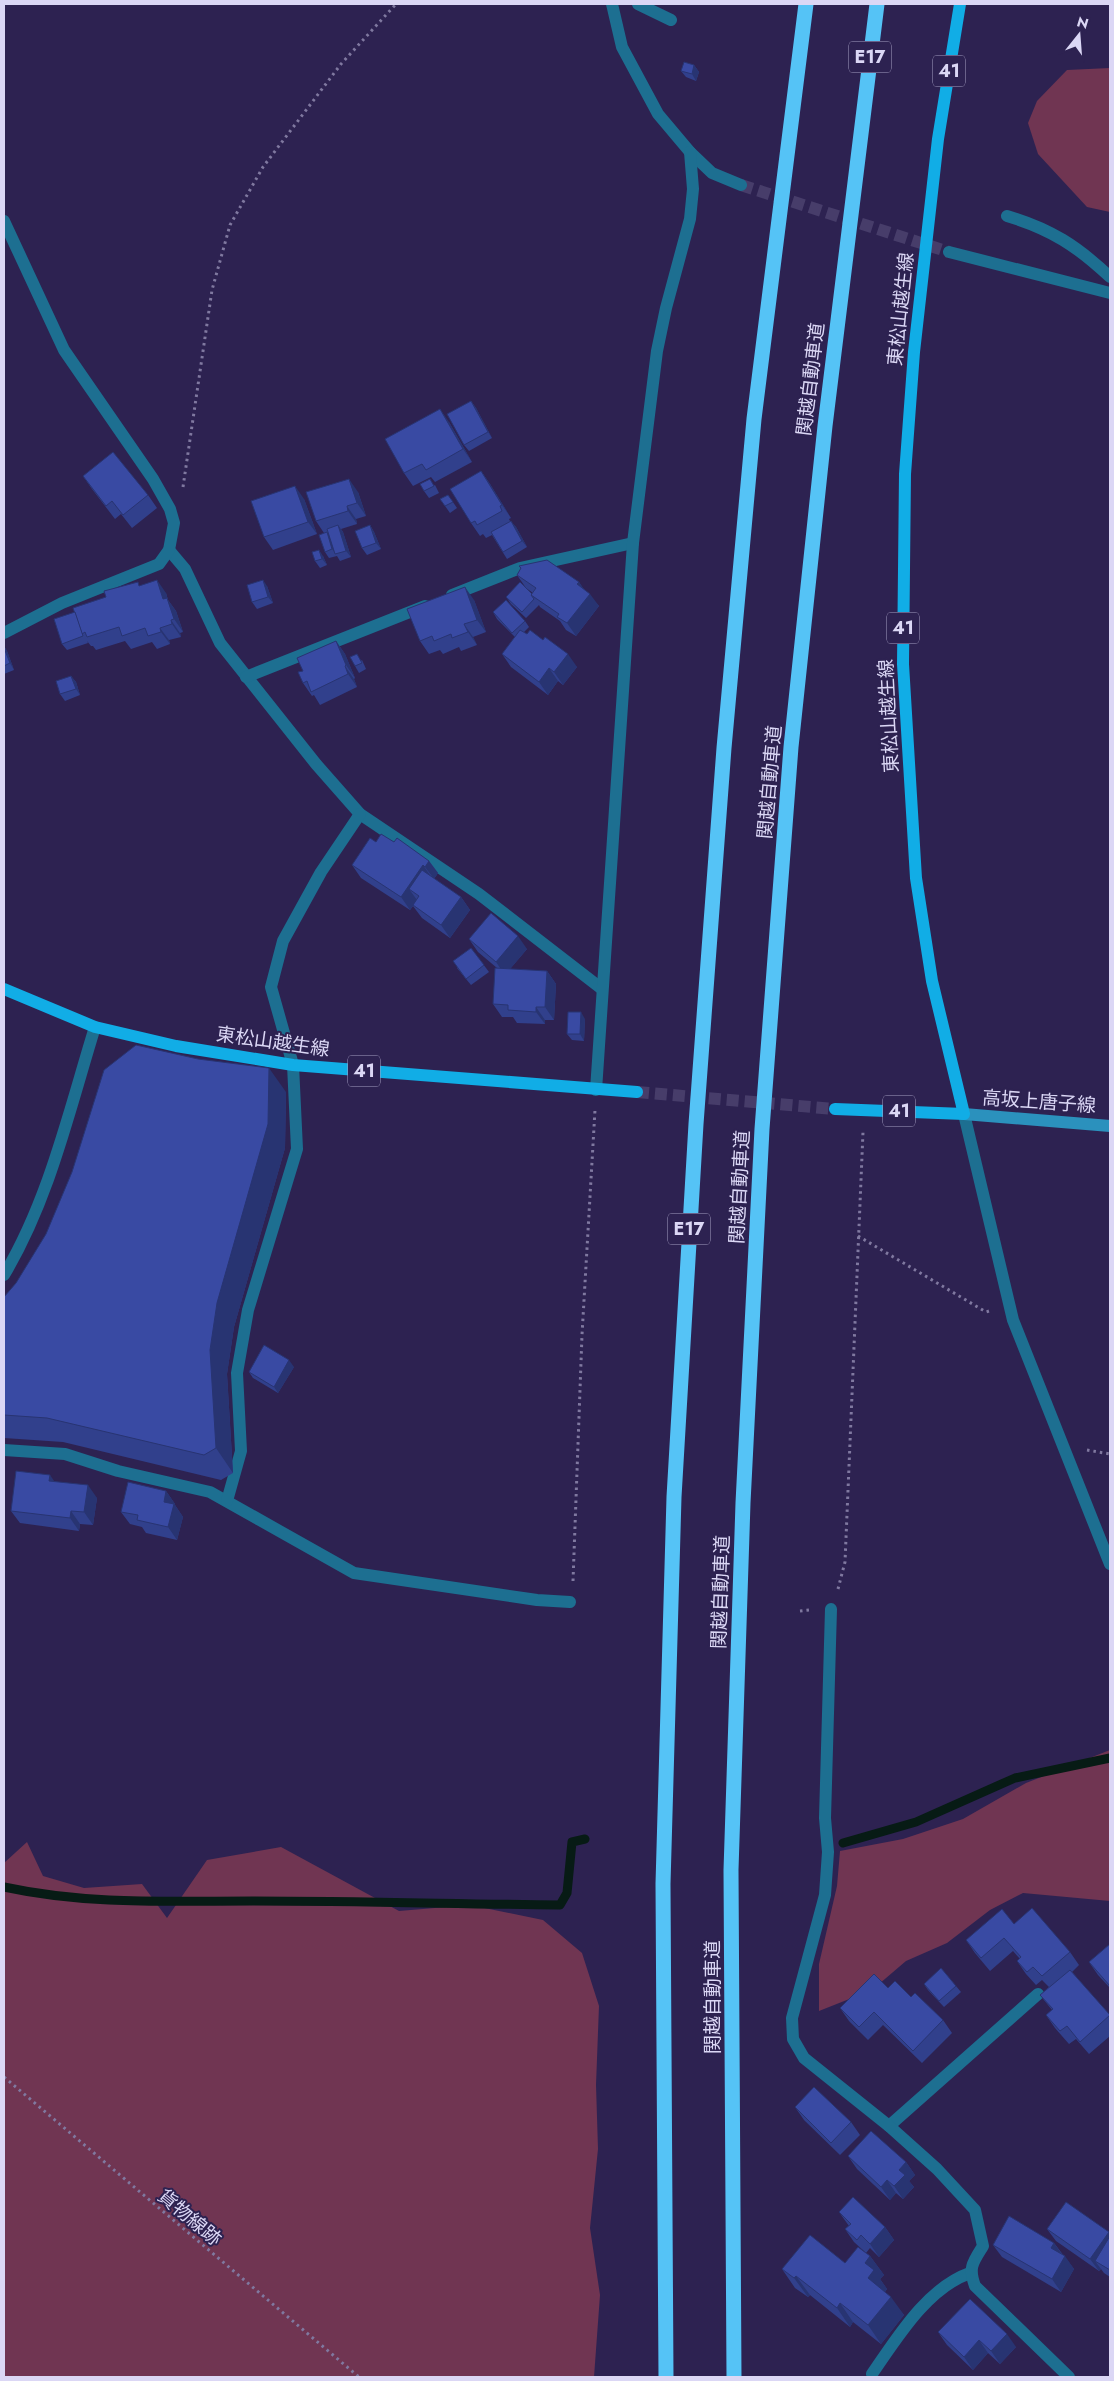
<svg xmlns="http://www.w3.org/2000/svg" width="1114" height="2381" font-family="Jost,'Noto Sans JP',sans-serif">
<rect width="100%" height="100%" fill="#2d2251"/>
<g fill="#703552">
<polygon points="1110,68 1110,212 1087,207 1038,154 1028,123 1037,101 1067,70"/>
<polygon points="1110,1750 1110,1901 1023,1893 990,1910 947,1943 906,1961 872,1990 819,2011 819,1964 837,1886 840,1851 903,1839 963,1819 1026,1783"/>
<polygon points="27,1842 43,1876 84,1888 142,1884 167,1918 207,1860 281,1847 399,1911 470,1905 543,1920 582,1953 599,2006 596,2085 598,2149 590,2228 600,2295 594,2377 4,2377 4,1863"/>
</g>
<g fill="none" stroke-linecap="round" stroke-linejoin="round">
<g stroke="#071b15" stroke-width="9">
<polyline points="843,1843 916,1822 1015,1778 1110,1758"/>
<path d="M4,1887c83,18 165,14 249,14 102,0 205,3 307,4l7,-12 5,-51 13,-3"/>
</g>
<polyline stroke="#473d6a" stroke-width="12" stroke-dasharray="12 6" stroke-linecap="butt" points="741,185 949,252"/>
<polyline stroke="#473d6a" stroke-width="12" stroke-dasharray="12 6" stroke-linecap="butt" points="637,1092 835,1109"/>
<g stroke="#8079a0" stroke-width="3" stroke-dasharray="2.5 4" stroke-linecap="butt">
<polyline points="183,487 212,290 230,225 263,167 341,64 396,4"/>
<polyline points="858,1236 986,1312 989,1311"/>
<polyline points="1087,1450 1110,1454"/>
<polyline points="573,1581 582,1335 595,1110"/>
<polyline points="838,1589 845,1562 863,1132"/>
<polyline points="800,1611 809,1610"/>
<polyline points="4,2077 359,2377"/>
</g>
<g stroke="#1d6f91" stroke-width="12">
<polyline points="169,550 185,569 220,643 316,764 360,814 479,894 602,989"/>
<polyline points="452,595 520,568 633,543"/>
<polyline points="246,677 425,606"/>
<polyline points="4,1450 65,1454 118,1471 210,1492 354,1573 537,1600 570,1602"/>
<polyline points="227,1501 241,1451 237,1373 248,1310 297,1149 293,1065 271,987 283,941 321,872 360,814"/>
<polyline points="889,2126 1038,1994"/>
<path d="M872,2374c25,-36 55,-86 98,-101"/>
</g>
<g stroke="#1d6f91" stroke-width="12">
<polyline points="612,4 622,47 658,114 690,152 712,173 741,185"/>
<polyline points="638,4 671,20"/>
<path d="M1007,216c44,13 70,30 103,61"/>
<polyline points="4,221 64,350 153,479 170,509 174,523 169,550 159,564 62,603 4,633"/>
<polyline points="949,252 1110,293"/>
<polyline points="596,1090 633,543 657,351 666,308 690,219 693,189 690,152"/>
<path d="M831,1609l-6,209 3,34 -3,43 -33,123 1,21 11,19 85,68 48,43 38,41 8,36c-10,16 -15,21 -8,40l94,91"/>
</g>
<g stroke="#1d6f91" stroke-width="12">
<polyline points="964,1114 1013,1320 1110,1564"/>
<path d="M4,1275c45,-75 65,-164 91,-248"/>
</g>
<polyline stroke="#2b91bd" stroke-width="12" points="964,1114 1110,1126"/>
<g stroke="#11ade6" stroke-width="12">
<polyline points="4,989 95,1027 176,1046 293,1065 637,1092"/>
<polyline points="835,1109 964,1114 932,981 916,878 903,664 905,474 914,352 938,139 960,4"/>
</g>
<g stroke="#55c3f6" stroke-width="15">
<polyline points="666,2377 663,1884 674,1497 696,1124 724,748 754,419 806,4"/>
<polyline points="734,2377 731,1870 743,1503 762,1129 791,747 825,426 877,4"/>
</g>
</g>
<g fill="#31408c">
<polygon points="694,65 699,72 696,81 686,77 681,71"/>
<polygon points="471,401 476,408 492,438 469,451 464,445"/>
<polygon points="449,422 472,462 435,482 431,477 413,486 404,473"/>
<polygon points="481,471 490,484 511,518 509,519 510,521 516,527 527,547 507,559 492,535 486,538 483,534 480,536 471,523"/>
<polygon points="83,476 148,495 157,508 132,528 121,514 115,519 92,489"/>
<polygon points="435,485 439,493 429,498 424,491"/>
<polygon points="358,492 366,516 356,519 357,524 341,529 343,532 351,557 340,561 337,556 329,558 325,552 324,533 316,521"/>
<polygon points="448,495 457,508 450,513 440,499"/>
<polygon points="304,499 317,534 273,550 264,537"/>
<polygon points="370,525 374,532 381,549 367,555 362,548"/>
<polygon points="323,556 327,565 320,568 315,561"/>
<polygon points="519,566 579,582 584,590 599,606 576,636 566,630 560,621 540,607 539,605 526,618 511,604 506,597 532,594 533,593 526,588 517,575 521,569"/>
<polygon points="140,586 166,593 168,600 176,611 183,632 180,633 181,637 169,640 170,644 157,649 152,642 131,649 125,641 96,650 93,646 91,646 87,641 88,643 67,650 62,644 75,612"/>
<polygon points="267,586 273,603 257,609 252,602"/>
<polygon points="474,600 486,632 473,637 477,645 461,651 459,647 443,654 440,650 429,654 420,641"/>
<polygon points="493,612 525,621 529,627 524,632 577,667 563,685 558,681 548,695 511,667 502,654 515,637 497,619"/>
<polygon points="336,641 345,654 355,678 354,679 357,687 320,705 314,695 312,696 303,683 303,671"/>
<polygon points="4,646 7,651 14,670 4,674"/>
<polygon points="362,660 366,669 359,673 355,666"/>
<polygon points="71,676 76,682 80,695 65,701 60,694"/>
<polygon points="376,842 394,842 429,861 438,873 434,879 461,897 470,910 450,938 422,918 413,906 410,910 361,878 352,865"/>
<polygon points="469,939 527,949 510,969 547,971 556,984 554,1020 545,1020 545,1024 517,1023 513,1017 502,1017 493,1004 497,968 478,952"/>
<polygon points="471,948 489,972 471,985 457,968"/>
<polygon points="585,1019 584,1041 572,1040 567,1034"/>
<polygon points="286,1092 285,1148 234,1327 227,1374 233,1473 221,1480 63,1442 4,1438 4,1297"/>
<polygon points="294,1367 278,1393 253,1378 249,1372"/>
<polygon points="54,1482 97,1498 93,1525 80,1524 79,1531 20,1523 11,1511"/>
<polygon points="166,1491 175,1504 175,1505 183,1517 177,1540 146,1533 142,1527 130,1524 121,1512"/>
<polygon points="1014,1924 1070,1952 1079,1965 1072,1972 1110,2016 1110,2036 1089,2054 1076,2039 1069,2044 1055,2028 1046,2015 1052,2010 1040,1995 1049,1987 1042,1980 1036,1985 1026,1974 1017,1961 1020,1959 1013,1951 990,1971 975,1953 966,1940"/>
<polygon points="1110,1944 1110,1988 1098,1975 1089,1962"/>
<polygon points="924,1984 956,1986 961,1992 944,2007 928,1990"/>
<polygon points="888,1988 911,1997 943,2020 952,2033 922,2063 883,2025 868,2040 849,2021 840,2008"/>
<polygon points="795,2107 851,2122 860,2135 840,2155 804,2120"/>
<polygon points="848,2156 906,2162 915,2175 909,2181 914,2187 903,2199 896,2193 890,2200 857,2169"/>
<polygon points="839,2212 885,2227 894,2240 879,2257 870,2248 866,2253 870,2256 884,2275 880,2279 887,2289 885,2292 904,2315 881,2344 853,2322 850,2327 810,2295 808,2297 795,2288 782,2269 845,2263 865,2252 854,2242 845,2229 849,2226"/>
<polygon points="1047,2229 1109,2232 1110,2234 1110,2277 1104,2273 1101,2269 1099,2271 1056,2241"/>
<polygon points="1054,2243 1074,2269 1061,2292 1002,2257 993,2245"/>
<polygon points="938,2332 1016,2347 1000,2364 988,2353 973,2370 947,2345"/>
</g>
<g fill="#283472">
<polygon points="694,65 699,72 696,81 692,74"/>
<polygon points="471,401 476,408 492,438 488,432"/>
<polygon points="440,409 449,422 472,462 463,449"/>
<polygon points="481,471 490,484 511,518 502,505"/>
<polygon points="349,479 358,492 366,516 357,503"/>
<polygon points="295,486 304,499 317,534 308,522"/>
<polygon points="347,506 356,519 357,524 348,511"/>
<polygon points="511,521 516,527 527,547 522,541"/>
<polygon points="338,525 343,532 351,557 346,551"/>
<polygon points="370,525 374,532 381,549 376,543"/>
<polygon points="327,532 332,538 336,554 332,549"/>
<polygon points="319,550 323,556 327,565 322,559"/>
<polygon points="157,580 166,593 168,600 176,611 183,632 174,619 163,599"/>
<polygon points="263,580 267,586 273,603 268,597"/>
<polygon points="579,582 588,595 577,584"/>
<polygon points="465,587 474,600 486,632 477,620"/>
<polygon points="590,594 599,606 576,636 567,623"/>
<polygon points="171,620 180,633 181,637 172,624"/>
<polygon points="464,624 473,637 477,645 468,632"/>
<polygon points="160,628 169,640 170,644 161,632"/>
<polygon points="336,641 345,654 355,678 346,665"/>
<polygon points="4,646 7,651 14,670 10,663"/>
<polygon points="568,654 577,667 563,685 554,672"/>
<polygon points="345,666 354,679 357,687 348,674"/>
<polygon points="549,668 558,681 548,695 539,682"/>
<polygon points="71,676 76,682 80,695 76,689"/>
<polygon points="429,861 438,873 434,879 425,867"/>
<polygon points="423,865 432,878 409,889 417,900 410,910 401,897"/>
<polygon points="461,897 470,910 450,938 441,925"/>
<polygon points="518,936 527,949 505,975 496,962"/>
<polygon points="547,971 556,984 554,1020 545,1007"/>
<polygon points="536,1007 545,1020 545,1024 536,1012"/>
<polygon points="581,1012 585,1019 584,1041 580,1034"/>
<polygon points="269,1068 286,1092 285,1148 234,1327 227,1374 233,1473 216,1448 210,1350 217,1303"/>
<polygon points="289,1360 294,1367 278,1393 274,1387"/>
<polygon points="50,1475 59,1488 49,1481"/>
<polygon points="88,1485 97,1498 93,1525 84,1512"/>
<polygon points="166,1491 175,1504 175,1505 183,1517 177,1540 168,1527 164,1502"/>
<polygon points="71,1511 80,1524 79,1531 70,1518"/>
<polygon points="906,2162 915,2175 909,2181 914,2187 903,2199 894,2186 899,2170"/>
<polygon points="887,2180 896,2193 890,2200 881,2187"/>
<polygon points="885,2227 894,2240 879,2257 870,2244"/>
<polygon points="1109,2232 1110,2234 1110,2255 1095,2261 1101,2269 1099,2271 1090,2259"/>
<polygon points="1054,2243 1063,2256 1051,2248"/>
<polygon points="870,2256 884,2275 880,2279 887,2289 881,2297 868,2278 865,2263"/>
<polygon points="1065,2256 1074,2269 1061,2292 1052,2279"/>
<polygon points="796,2276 810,2295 808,2297 794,2278"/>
<polygon points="891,2297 904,2315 881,2344 868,2325"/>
<polygon points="840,2303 853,2322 850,2327 837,2308"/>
<polygon points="1007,2334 1016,2347 1000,2364 991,2351"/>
<polygon points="979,2340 988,2353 973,2370 964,2357"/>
</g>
<g fill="#394aa3" stroke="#283472">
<polygon points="684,62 694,65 692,74 681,71"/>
<polygon points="471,401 488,432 464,445 447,414"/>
<polygon points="440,409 463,449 426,470 422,464 404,473 385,439"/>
<polygon points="113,452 148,495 123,515 112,501 106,506 83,476"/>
<polygon points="481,471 502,505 500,506 502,511 477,525 475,521 471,523 450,489"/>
<polygon points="349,479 357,503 347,506 348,511 316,521 306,492"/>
<polygon points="430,479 434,486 424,491 420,484"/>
<polygon points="295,486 308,522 264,537 251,501"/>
<polygon points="448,495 453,502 445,506 440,499"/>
<polygon points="511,521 522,541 503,552 491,532"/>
<polygon points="338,525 346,551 335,554 327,529"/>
<polygon points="370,525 376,543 362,548 355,531"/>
<polygon points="327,532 332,549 325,552 319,535"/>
<polygon points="319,550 322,559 315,561 312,552"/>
<polygon points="547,560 579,582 577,584 590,594 567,623 557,617 559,614 531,595 536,588 517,575 521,568 519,566"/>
<polygon points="157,580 163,599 167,598 174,619 171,620 172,624 160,628 161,632 148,636 145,628 122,636 119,627 87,637 85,632 82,634 73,608 106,597 104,591 138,582 139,586"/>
<polygon points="263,580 268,597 252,602 247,585"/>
<polygon points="520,582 532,594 531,595 534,599 522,612 506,597"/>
<polygon points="465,587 477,620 464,624 468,632 452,638 451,634 434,641 432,636 420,641 407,609"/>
<polygon points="506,600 525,621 512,633 493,612"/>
<polygon points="75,612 83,636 62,644 54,619"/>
<polygon points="520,630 527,634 530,630 543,640 545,637 568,654 554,672 549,668 539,682 502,654"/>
<polygon points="336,641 346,665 345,666 348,674 311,692 307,681 303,683 298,672 303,671 297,658"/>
<polygon points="4,648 10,663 4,666"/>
<polygon points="357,654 362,663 355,666 350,657"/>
<polygon points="71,676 76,689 60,694 56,681"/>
<polygon points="381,834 394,842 397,838 429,861 425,867 423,865 401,897 352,865 370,838 376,842"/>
<polygon points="422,870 461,897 441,925 413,905 419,896 409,889"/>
<polygon points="491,913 518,936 496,962 469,939"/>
<polygon points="471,948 484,965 466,979 453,961"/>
<polygon points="495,968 547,971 545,1007 536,1007 536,1012 508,1010 508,1005 493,1004"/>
<polygon points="568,1012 581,1012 580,1034 567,1034"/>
<polygon points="136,1045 198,1059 269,1068 268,1124 217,1303 210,1350 216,1448 204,1455 47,1418 4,1415 4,1297 16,1283 46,1234 72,1172 104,1070"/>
<polygon points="264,1345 289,1360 274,1387 249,1372"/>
<polygon points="16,1471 50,1475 49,1481 88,1485 84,1512 71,1511 70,1518 11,1511"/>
<polygon points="128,1482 166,1491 164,1502 174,1504 168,1527 137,1520 138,1515 121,1512"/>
<polygon points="1032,1908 1070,1952 1042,1976 1033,1967 1027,1972 1017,1961 1021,1957 1004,1938 981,1958 966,1940 1002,1909 1014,1924"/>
<polygon points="1110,1944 1110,1986 1089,1962"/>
<polygon points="941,1968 956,1986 939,2001 924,1984"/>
<polygon points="1070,1970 1110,2015 1080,2042 1067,2026 1060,2031 1046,2015 1053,2009 1040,1995"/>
<polygon points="874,1974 888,1988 895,1981 911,1997 915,1993 943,2020 913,2051 874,2012 859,2027 840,2008"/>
<polygon points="814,2087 851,2122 831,2143 795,2107"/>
<polygon points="871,2131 906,2162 899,2170 905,2175 894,2186 887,2180 881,2187 848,2156"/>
<polygon points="853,2197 885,2227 870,2244 861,2235 857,2240 845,2229 851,2224 839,2212"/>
<polygon points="1066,2202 1109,2232 1090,2259 1047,2229"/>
<polygon points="1009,2216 1054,2243 1051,2248 1065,2256 1052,2279 993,2245"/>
<polygon points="810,2235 845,2263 858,2247 870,2256 865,2263 874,2270 868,2278 891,2297 868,2325 840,2303 837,2308 796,2276 794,2278 782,2269"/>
<polygon points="1110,2236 1110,2270 1095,2261"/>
<polygon points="970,2299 1007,2334 991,2351 979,2340 964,2357 938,2332"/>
</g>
<g text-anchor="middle" stroke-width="4" stroke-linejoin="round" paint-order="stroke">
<g fill="#2d2251" stroke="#a7a1c4" stroke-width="1">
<rect x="849" y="41.5" width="42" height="31" rx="4"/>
<rect x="933" y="55.5" width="32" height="31" rx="4"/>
<rect x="887" y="612.5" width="32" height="31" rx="4"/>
<rect x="348" y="1055.5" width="32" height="31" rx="4"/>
<rect x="883" y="1095.5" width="32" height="31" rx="4"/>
<rect x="668" y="1213.5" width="42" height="31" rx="4"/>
</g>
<g font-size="18" font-weight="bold" fill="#dbd7f5">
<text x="870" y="63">E17</text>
<text x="949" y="77">41</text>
<text x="903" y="634">41</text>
<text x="364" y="1077">41</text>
<text x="899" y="1117">41</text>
<text x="689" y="1235">E17</text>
</g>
<g font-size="19" fill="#dbd7f5" stroke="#2d2251">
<text transform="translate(900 309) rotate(-84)" y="7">東松山越生線</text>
<text transform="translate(810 379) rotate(-83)" y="7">関越自動車道</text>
<text transform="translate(888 716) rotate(-93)" y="7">東松山越生線</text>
<text transform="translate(769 782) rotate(-85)" y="7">関越自動車道</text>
<text transform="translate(273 1041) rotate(8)" y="7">東松山越生線</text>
<text transform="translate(1039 1101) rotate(4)" y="7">高坂上唐子線</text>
<text transform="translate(739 1187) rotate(-87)" y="7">関越自動車道</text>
<text transform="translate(720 1592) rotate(-88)" y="7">関越自動車道</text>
<text transform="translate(712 1997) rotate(-90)" y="7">関越自動車道</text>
<text transform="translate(190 2217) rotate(40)" y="7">貨物線跡</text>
</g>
</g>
<rect width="1114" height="2381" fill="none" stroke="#dbd7f5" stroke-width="10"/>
<g transform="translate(1079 35) rotate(17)" stroke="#2d2251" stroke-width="4" paint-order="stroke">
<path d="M0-4L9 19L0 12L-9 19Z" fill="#dbd7f5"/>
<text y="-8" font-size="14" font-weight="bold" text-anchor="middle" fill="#dbd7f5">N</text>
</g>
</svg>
